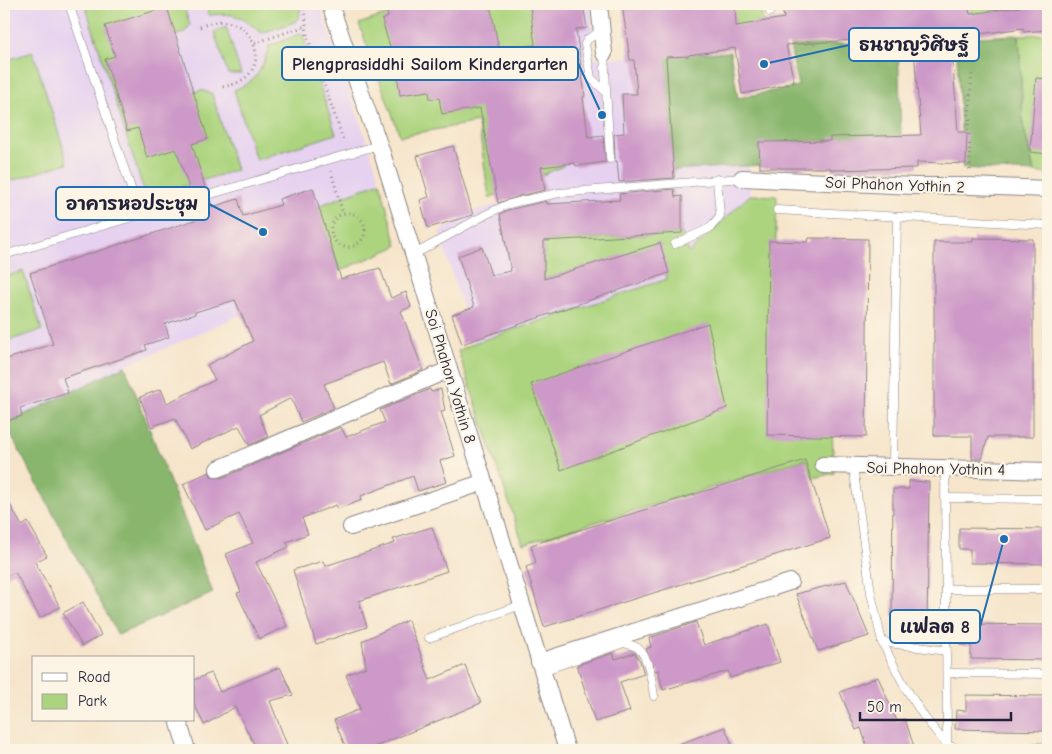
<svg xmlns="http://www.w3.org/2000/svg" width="1052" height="754" font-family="'Comic Neue','Playpen Sans Thai',sans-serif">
<rect width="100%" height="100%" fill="#fcf5e5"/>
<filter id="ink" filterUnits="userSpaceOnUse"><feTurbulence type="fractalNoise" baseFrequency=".02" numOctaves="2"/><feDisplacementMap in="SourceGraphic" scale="10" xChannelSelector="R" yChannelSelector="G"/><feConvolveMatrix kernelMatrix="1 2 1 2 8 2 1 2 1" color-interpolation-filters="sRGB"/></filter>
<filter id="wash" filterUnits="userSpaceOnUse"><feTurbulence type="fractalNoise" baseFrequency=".0096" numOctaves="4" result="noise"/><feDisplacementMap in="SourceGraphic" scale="20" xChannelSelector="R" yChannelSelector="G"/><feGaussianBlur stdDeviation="1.12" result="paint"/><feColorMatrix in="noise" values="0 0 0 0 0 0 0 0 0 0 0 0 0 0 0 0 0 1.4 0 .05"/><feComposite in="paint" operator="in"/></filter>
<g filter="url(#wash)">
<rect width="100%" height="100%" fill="#f6e5cb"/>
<g fill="#e6d2f0">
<polygon points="4,4 323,4 323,15 376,168 397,246 125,366 4,425"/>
<polygon points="521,4 591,4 593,59 665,55 673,170 749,167 750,195 758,249 474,343 439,232 477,210 541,193 543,175"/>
</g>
<g fill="#acd47e" stroke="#677b5c">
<polygon points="85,4 183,4 190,25 184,33 169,37 187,95 201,90 212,94 236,170 146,198"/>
<path d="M205,4h96l-2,13 -4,5 -33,11c-23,-18 -24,-20 -53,-18z"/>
<polygon points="416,4 530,4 563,166 489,198 478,122 400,136 359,24"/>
<polygon points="684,4 760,4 765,32 688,29"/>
<polygon points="970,4 1016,4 1018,11 972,15"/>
<polygon points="226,27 241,74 228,74 214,32"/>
<path d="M302,33l34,101 -80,26 -22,-70c24,-9 28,-21 35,-44z"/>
<polygon points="1048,34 1048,174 1034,172 1023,125 1019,35"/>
<polygon points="33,52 68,163 4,183 4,61"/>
<polygon points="380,182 397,246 340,271 316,207"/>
<polygon points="750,195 777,196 771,423 832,430 834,473 813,478 806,459 523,544 458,351 474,343 667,279 660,244 544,279 544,241 682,233 689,253"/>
<polygon points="23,271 42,330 7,341 4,330 4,277"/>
</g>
<g fill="#89b66d" stroke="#566c54">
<polygon points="1019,35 1023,124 1034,172 963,168 956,38"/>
<polygon points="898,41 901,138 760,143 763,165 673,170 665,55 730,52 738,98 798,86 790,46"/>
<polygon points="125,366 213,593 118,635 5,424"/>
</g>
<g id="blocks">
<g fill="#cd99c8">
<polygon points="385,4 490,4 499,50 535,45 530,6 551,4 583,4 587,28 576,29 585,96 583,97 588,137 603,135 606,162 576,166 575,163 541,167 545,190 520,196 498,203 480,108 442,114 439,98 430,99 429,91 400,95 396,67 382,20 388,17"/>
<polygon points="622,4 735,4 736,26 784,18 781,4 968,4 970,14 1020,7 1019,4 1048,4 1048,30 1024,32 1023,28 951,38 958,132 967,132 966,164 917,162 917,168 831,170 831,168 760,168 759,142 830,141 830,137 921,135 913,38 908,39 907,36 786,45 794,83 742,94 735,48 689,55 689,56 666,57 674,178 619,182 617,161 615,161 614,134 624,133 622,94 637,94 634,60 630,60"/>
<polygon points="167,7 208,139 192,144 206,190 203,193 204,199 210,200 212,207 238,199 243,216 281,205 279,199 313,188 341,279 380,268 391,298 406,292 411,307 401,311 423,370 391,384 383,362 324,384 334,408 301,422 291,398 259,415 268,437 249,445 239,426 190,449 175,418 151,427 140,397 161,389 167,403 215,380 207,365 253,341 235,300 195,312 195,314 165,324 169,337 145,345 147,350 63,378 68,393 20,408 22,416 4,422 4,360 53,344 30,273 195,220 193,213 197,211 194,204 197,202 198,198 195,194 191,194 176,149 147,158 138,128 127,131 105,59 115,56 105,26"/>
<polygon points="1036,78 1048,79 1048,154 1030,152"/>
<polygon points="453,146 473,215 428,228 420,200 429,197 417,156"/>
<polygon points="674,189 675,197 682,196 682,233 544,241 544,279 660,243 669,273 462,344 452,315 474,307 458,256 482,247 491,275 511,271 500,214 508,210 547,201 547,204 620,200 619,194"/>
<polygon points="809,238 868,239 866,437 767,435 769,241 808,242"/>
<polygon points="973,238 1033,239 1033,437 988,437 982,459 972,459 972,436 934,436 934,242 973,242"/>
<polygon points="708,323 727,408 561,470 531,384"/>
<polygon points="430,389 431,392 441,389 445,411 441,412 455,456 440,461 447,482 418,491 413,476 361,496 362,500 338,509 336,505 302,518 308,534 286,542 289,547 256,562 287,626 259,639 237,593 241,592 226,554 253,543 239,514 205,530 183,484 209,472 212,477 222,478 341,427 346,437 385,422 380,410"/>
<polygon points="805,460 830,538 544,627 526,567 536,563 531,545"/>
<polygon points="909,481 929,482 927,629 911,629 911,617 892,617 893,489 909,489"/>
<polygon points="4,494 22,526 28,522 47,556 35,562 60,607 40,618 15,572 4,578"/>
<polygon points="432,527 447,571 359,601 367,627 316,644 293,570 323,561 325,566 395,543 393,539"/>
<polygon points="959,528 1048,529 1048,564 970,563 970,549 959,549"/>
<polygon points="846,581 869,636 818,651 796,594"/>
<polygon points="83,602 101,635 82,646 63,613"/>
<polygon points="408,620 430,680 465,665 481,703 367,750 347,750 334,720 360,709 346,675 366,667 362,641"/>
<polygon points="696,622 704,645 768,624 780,662 730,678 728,671 663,690 658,670 655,671 646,649 651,647 649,638"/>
<polygon points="960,624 1048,625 1048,660 971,659 971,645 960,645"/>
<polygon points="613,653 615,659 635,653 640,661 644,674 620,682 630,711 595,722 577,665"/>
<polygon points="280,667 293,695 270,701 289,750 257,750 235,707 204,725 194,703 194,680 211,673 220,692"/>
<polygon points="878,677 897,721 905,719 915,750 868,750 861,728 856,730 840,692"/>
<polygon points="966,695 1048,696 1048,731 955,729 956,710 966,711"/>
<polygon points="725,727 734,750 668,750 668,748"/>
</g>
</g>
</g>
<g filter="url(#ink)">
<use href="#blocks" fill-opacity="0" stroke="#8c8483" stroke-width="1"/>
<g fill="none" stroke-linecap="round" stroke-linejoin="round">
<g stroke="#8c8483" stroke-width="9">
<g id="lane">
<polyline points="69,4 140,215"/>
<polyline points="769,4 770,12"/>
<polyline points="601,31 588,39 585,44 591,78 606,92"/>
<polyline points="604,53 610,159"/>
<polyline points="208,195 379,145"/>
<polyline points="777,210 1048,225"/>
<polyline points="675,244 710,228 720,216 717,179"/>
<polyline points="4,255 193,199"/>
<polyline points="413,255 485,215 506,205 521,201 559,193 742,178"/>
<polyline points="853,466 871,593 882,642 905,687 925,718 947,745 961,750"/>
<polyline points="893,466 897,217"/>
<polyline points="945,468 947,745"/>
<polyline points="945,498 1048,499"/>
<polyline points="946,589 1048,589"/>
<polyline points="429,638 521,605"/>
<polyline points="882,642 947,651"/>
<path d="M542,671l82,-28c5,2 11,2 15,6 10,9 13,34 15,47"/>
<polyline points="947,673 1048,674"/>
<polyline points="1003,750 1048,746"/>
</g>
</g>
<g stroke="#8c8483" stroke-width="18">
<g id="street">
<polyline points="332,4 332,10 382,153 567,750"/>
<polyline points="599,4 604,53"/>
<polyline points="742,178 914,186 970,186 1048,189"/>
<polyline points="823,465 1048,471"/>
<polyline points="218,469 448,370"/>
<polyline points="351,527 484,482"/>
<polyline points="539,662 790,582"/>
<polyline points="178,720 187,750"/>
</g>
</g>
<g stroke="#8c8483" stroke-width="3" stroke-dasharray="1 4" stroke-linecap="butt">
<polyline points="304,4 307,35 344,142"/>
<path d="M200,27c53,-27 84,54 20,60"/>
<polyline points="255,43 306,26"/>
<polyline points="970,170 969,115 972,72"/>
<polyline points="331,171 343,214"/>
<circle cx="348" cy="230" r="17"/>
</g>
<use href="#lane" stroke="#fff" stroke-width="8"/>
<use href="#street" stroke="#fff" stroke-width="16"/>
</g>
</g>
<g text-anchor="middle" stroke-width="4.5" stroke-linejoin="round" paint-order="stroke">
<g font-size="16" fill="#22223b" stroke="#fcf5e5">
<text transform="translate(895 184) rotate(2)" y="6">Soi Phahon Yothin 2</text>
<text transform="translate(451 376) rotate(73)" y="6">Soi Phahon Yothin 8</text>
<text transform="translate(936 468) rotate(1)" y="6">Soi Phahon Yothin 4</text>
</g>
</g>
<path fill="none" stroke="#1f6fb2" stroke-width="2" d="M764 64L849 45M602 115L578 63M263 232L209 204M1004 539L980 627"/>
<g fill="#1f6fb2" stroke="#fcf5e5" stroke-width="2">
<circle cx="764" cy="64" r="5"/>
<circle cx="602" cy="115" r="5"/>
<circle cx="263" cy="232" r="5"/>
<circle cx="1004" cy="539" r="5"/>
</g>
<g fill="#fcf5e5" stroke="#1f6fb2" stroke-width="2">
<rect x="849" y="28" width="130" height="33" rx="5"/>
<rect x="282" y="47" width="296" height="33" rx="5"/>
<rect x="56" y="187" width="153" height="33" rx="5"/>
<rect x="890" y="610" width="90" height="33" rx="5"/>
</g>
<g font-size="18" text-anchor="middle" font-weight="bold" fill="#22223b">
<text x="914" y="51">ธนชาญวิศิษฐ์</text>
<text x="430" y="70">Plengprasiddhi Sailom Kindergarten</text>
<text x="132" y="210">อาคารหอประชุม</text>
<text x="935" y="633">แฟลต 8</text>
</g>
<rect width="1052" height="754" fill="none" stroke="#fcf5e5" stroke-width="20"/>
<rect x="32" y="656" width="162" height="65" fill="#fcf5e5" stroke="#a5a1a1"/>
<rect x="42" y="673" width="25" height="8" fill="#ffffff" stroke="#a5a1a1"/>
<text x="78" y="682" font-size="15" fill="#22223b">Road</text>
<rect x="42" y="694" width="25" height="15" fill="#acd47e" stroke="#a5a1a1"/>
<text x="78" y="706" font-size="15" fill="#22223b">Park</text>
<path d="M860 712v8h151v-8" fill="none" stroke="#22223b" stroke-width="2.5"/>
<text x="867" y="712" font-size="15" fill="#22223b" stroke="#fcf5e5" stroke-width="4" paint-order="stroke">50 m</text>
</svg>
